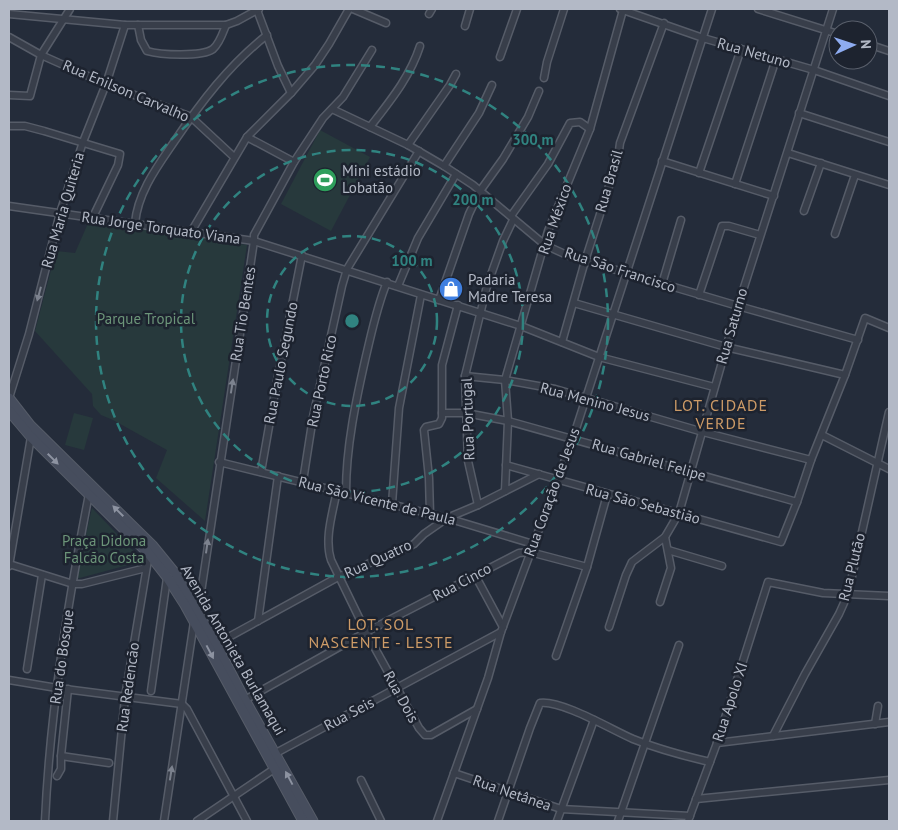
<svg xmlns="http://www.w3.org/2000/svg" width="898" height="830" font-family="'PT Sans',sans-serif">
<rect width="100%" height="100%" fill="#242c3a"/>
<g fill="#27393c">
<polygon points="320,130 370,157 331,231 281,204"/>
<polygon points="89,221 247,245 205,521 156,478 167,450 113,420 101,415 93,406 92,394 35,331 56,251 75,253"/>
<polygon points="74,413 93,418 84,450 65,445"/>
<polygon points="92,508 143,561 76,579"/>
</g>
<g fill="none" stroke-linecap="round" stroke-linejoin="round">
<g stroke="#565c68" stroke-width="9">
<g id="minor">
<polyline points="353,9 386,23"/>
<polyline points="620,9 703,38 814,70 889,96"/>
<polyline points="758,9 838,34"/>
<polyline points="257,10 278,66 291,93"/>
<polyline points="9,14 125,25 226,25 237,21 259,9"/>
<polyline points="429,14 432,9"/>
<path d="M138,25l3,15 6,11c13,4 55,6 66,-2 7,-6 10,-17 13,-24"/>
<polyline points="465,26 470,9"/>
<polyline points="9,37 41,55 106,84 191,117 234,157"/>
<polyline points="868,44 889,51"/>
<polyline points="500,57 517,9"/>
<polyline points="544,78 547,62 564,9"/>
<polyline points="9,95 30,96 41,55 70,9"/>
<polyline points="332,109 408,145 444,166 473,185 545,245 569,256 738,306 858,340"/>
<polyline points="799,113 889,142"/>
<polyline points="9,126 25,126 44,131 120,154 118,165 93,217"/>
<path d="M370,127c20,-26 40,-50 50,-81"/>
<polyline points="247,137 294,162"/>
<polyline points="408,145 450,85 456,74"/>
<polyline points="788,153 889,185"/>
<polyline points="662,161 774,196"/>
<polyline points="444,166 479,113 492,85"/>
<polyline points="699,173 741,49"/>
<polyline points="735,184 776,59"/>
<polyline points="9,206 254,241 521,326 599,357 714,387"/>
<polyline points="804,211 821,163"/>
<polyline points="511,216 548,164 570,123 580,122 590,129"/>
<path d="M135,223c3,-31 22,-56 39,-81 27,-40 55,-77 93,-107"/>
<polyline points="191,232 247,137 291,93 315,65 329,44 349,9"/>
<polyline points="835,234 855,175"/>
<polyline points="662,284 681,220"/>
<polyline points="398,286 418,238 456,174"/>
<polyline points="699,295 722,226 729,226 760,235"/>
<polyline points="439,300 469,214 480,191 503,159 528,117 539,91"/>
<polyline points="574,303 726,347 845,375"/>
<polyline points="562,342 585,261 618,158 620,143 664,23"/>
<polyline points="465,376 505,380 555,389 703,432 811,460"/>
<polyline points="9,398 29,334 60,213 83,142 106,84 125,25"/>
<polyline points="442,413 466,413 508,421 797,502"/>
<polyline points="822,435 889,469"/>
<polyline points="219,462 447,518 533,544"/>
<polyline points="506,465 781,542 797,502 811,460 845,375 865,318 889,328"/>
<polyline points="261,472 277,381 302,255"/>
<polyline points="303,481 313,417 342,286 347,269 419,151"/>
<path d="M337,490c-4,22 -13,48 -6,70l35,72 53,96 6,7h6l46,-26"/>
<polyline points="505,491 508,421 505,380 548,231 590,129 623,10"/>
<path d="M346,492c0,-45 10,-92 20,-136 6,-25 11,-50 21,-74"/>
<polyline points="392,504 399,408 421,295"/>
<polyline points="478,505 468,461 465,376 487,286 503,241 513,220"/>
<polyline points="430,514 429,478 424,430 426,427 439,424 442,418 442,365 458,305"/>
<polyline points="668,550 722,566"/>
<polyline points="9,564 73,584 82,584 146,568"/>
<polyline points="9,566 31,437"/>
<polyline points="475,575 503,627"/>
<polyline points="660,602 671,568 665,537"/>
<polyline points="198,612 254,241 254,235 294,162 323,118 343,97 372,50"/>
<polyline points="258,621 278,476"/>
<polyline points="609,627 626,575 632,562 665,537 679,513 738,306 833,9"/>
<polyline points="216,644 338,577 372,562 402,550 414,544 424,534 447,518 478,505 539,474"/>
<polyline points="556,656 587,567 607,495"/>
<polyline points="27,669 42,575"/>
<polyline points="9,680 57,688 182,704 187,709 247,821"/>
<polyline points="151,691 167,578"/>
<polyline points="241,702 366,632 519,553 530,552 587,567"/>
<polyline points="875,724 878,706"/>
<polyline points="773,736 805,674 839,614 848,594 889,412"/>
<polyline points="717,743 889,722"/>
<polyline points="276,753 501,632"/>
<polyline points="61,756 109,763"/>
<polyline points="454,773 561,809 690,816"/>
<polyline points="57,776 61,769 61,756 68,689"/>
<polyline points="361,780 381,821"/>
<polyline points="696,799 889,780"/>
<path d="M45,821c5,-110 23,-219 44,-327"/>
<polyline points="113,821 125,697 149,554"/>
<polyline points="164,821 194,622"/>
<polyline points="197,821 274,769"/>
<polyline points="437,821 488,678 501,632 573,438 712,9"/>
<path d="M498,821l32,-93 10,-25c22,-3 72,27 93,36 25,10 51,17 77,23"/>
<polyline points="557,821 594,720"/>
<polyline points="618,821 679,645"/>
<polyline points="688,821 717,743 768,582 823,593 889,596"/>
</g>
</g>
<g stroke="#565c68" stroke-width="11">
<g id="secondary">
<polyline points="9,398 30,425 153,546 175,573 216,644 245,700 313,821"/>
<polyline points="9,411 31,437 149,554 167,577 185,605 303,821"/>
</g>
</g>
<use href="#minor" stroke="#383e4a" stroke-width="6"/>
<use href="#secondary" stroke="#464d5d" stroke-width="9"/>
</g>
<defs><path id="oneway-solid" d="M-6-.8H1V-3.2L6.5 0L1 3.2V.8H-6Z" transform="scale(1.25)"/></defs>
<g fill="#7c828e">
<use href="#oneway-solid" transform="translate(39 294) rotate(105)"/>
<use href="#oneway-solid" transform="translate(232 386) rotate(-81)"/>
<use href="#oneway-solid" transform="translate(207 546) rotate(-82)"/>
<use href="#oneway-solid" transform="translate(171 773) rotate(-81)"/>
</g>
<g fill="#8d93a1">
<use href="#oneway-solid" transform="translate(53 459) rotate(45)"/>
<use href="#oneway-solid" transform="translate(118 511) rotate(-135)"/>
<use href="#oneway-solid" transform="translate(210 652) rotate(62)"/>
<use href="#oneway-solid" transform="translate(289 778) rotate(-118)"/>
</g>
<g fill="none" stroke="#308380" stroke-width="2.5" stroke-dasharray="9 6">
<circle cx="352" cy="321" r="85"/>
<circle cx="352" cy="321" r="171"/>
<circle cx="352" cy="321" r="256"/>
</g>
<defs>
<g id="stadium-disc" transform="scale(1.25)"><circle r="9.5" fill="#2e9e5b" stroke="#1d232f"/><path d="M0-5a6.5 5 0 1 0 0 10a6.5 5 0 1 0 0-10ZM-3.5-1.8h7v3.6h-7Z" fill="#fff"/></g>
<g id="shop-disc" transform="scale(1.25)"><circle r="9.5" fill="#3f7fe0" stroke="#1d232f"/><path d="M-5-2.5h2.3a2.7 3.5 0 0 1 5.4 0H5L5.5 6h-11ZM-1.5-2.5h3a1.5 2.3 0 0 0-3 0Z" fill="#fff"/></g>
</defs>
<g fill-rule="evenodd">
<use href="#stadium-disc" x="325" y="180"/>
<use href="#shop-disc" x="451" y="289"/>
</g>
<g text-anchor="middle" stroke-width="5" stroke-linejoin="round" paint-order="stroke">
<g font-size="15" fill="#b3b9c6" stroke="#1d232f">
<text transform="translate(754 53) rotate(16)" y="5">Rua Netuno</text>
<text transform="translate(126 91) rotate(23)" y="5">Rua Enilson Carvalho</text>
<text transform="translate(609 181) rotate(-74)" y="5">Rua Brasil</text>
<text transform="translate(63 210) rotate(-74)" y="5">Rua Maria Quiteria</text>
<text transform="translate(555 219) rotate(-71)" y="5">Rua México</text>
<text transform="translate(161 228) rotate(8)" y="5">Rua Jorge Torquato Viana</text>
<text transform="translate(620 270) rotate(18)" y="5">Rua São Francisco</text>
<text transform="translate(243 314) rotate(-81)" y="5">Rua Tio Bentes</text>
<text transform="translate(732 326) rotate(-74)" y="5">Rua Saturno</text>
<text transform="translate(281 363) rotate(-79)" y="5">Rua Paulo Segundo</text>
<text transform="translate(322 381) rotate(-78)" y="5">Rua Porto Rico</text>
<text transform="translate(595 402) rotate(15)" y="5">Rua Menino Jesus</text>
<text transform="translate(468 419) rotate(-92)" y="5">Rua Portugal</text>
<text transform="translate(649 460) rotate(16)" y="5">Rua Gabriel Felipe</text>
<text transform="translate(552 492) rotate(-70)" y="5">Rua Coração de Jesus</text>
<text transform="translate(377 501) rotate(14)" y="5">Rua São Vicente de Paula</text>
<text transform="translate(643 504) rotate(15)" y="5">Rua São Sebastião</text>
<text transform="translate(378 559) rotate(-25)" y="5">Rua Quatro</text>
<text transform="translate(852 567) rotate(-76)" y="5">Rua Plutão</text>
<text transform="translate(462 582) rotate(-28)" y="5">Rua Cinco</text>
<text transform="translate(233 650) rotate(60)" y="5">Avenida Antonieta Burlamaqui</text>
<text transform="translate(62 657) rotate(-82)" y="5">Rua do Bosque</text>
<text transform="translate(128 687) rotate(-82)" y="5">Rua Redencão</text>
<text transform="translate(401 697) rotate(61)" y="5">Rua Dois</text>
<text transform="translate(730 702) rotate(-72)" y="5">Rua Apolo XI</text>
<text transform="translate(349 714) rotate(-28)" y="5">Rua Seis</text>
<text transform="translate(512 793) rotate(19)" y="5">Rua Netânea</text>
</g>
<g font-size="15" fill="#b3b9c6" stroke="#1d232f" text-anchor="start">
<text x="342" y="176">Mini estádio<tspan x="342" dy="17">Lobatão</tspan></text>
<text x="468" y="285">Padaria<tspan x="468" dy="17">Madre Teresa</tspan></text>
</g>
<g font-size="15" fill="#6c9579" stroke="#1d232f">
<text x="146" y="324">Parque Tropical</text>
<text x="104" y="546">Praça Didona<tspan x="104" dy="17">Falcão Costa</tspan></text>
</g>
<g font-size="16" letter-spacing="1" fill="#cd9b67" stroke="#1d232f">
<text x="721" y="411">LOT. CIDADE<tspan x="721" dy="18">VERDE</tspan></text>
<text x="381" y="630">LOT. SOL<tspan x="381" dy="18">NASCENTE - LESTE</tspan></text>
</g>
</g>
<circle cx="352" cy="321" r="8" fill="#308380" stroke="#1d232f" stroke-width="2.5"/>
<g font-size="15" text-anchor="middle" font-weight="bold" fill="#308380" stroke="#1d232f" stroke-width="5" stroke-linejoin="round" paint-order="stroke">
<text x="533" y="145">300 m</text>
<text x="473" y="205">200 m</text>
<text x="412" y="266">100 m</text>
</g>
<rect width="898" height="830" fill="none" stroke="#b3b9c6" stroke-width="20"/>
<g transform="translate(853 45) rotate(87)"><circle r="24" fill="#1d232f" stroke="#595f6b"/>
<path d="M0-4L9 19L0 12L-9 19Z" fill="#8eacf1"/>
<text y="-8" font-size="14" font-weight="bold" text-anchor="middle" fill="#b3b9c6">N</text>
</g>
</svg>
